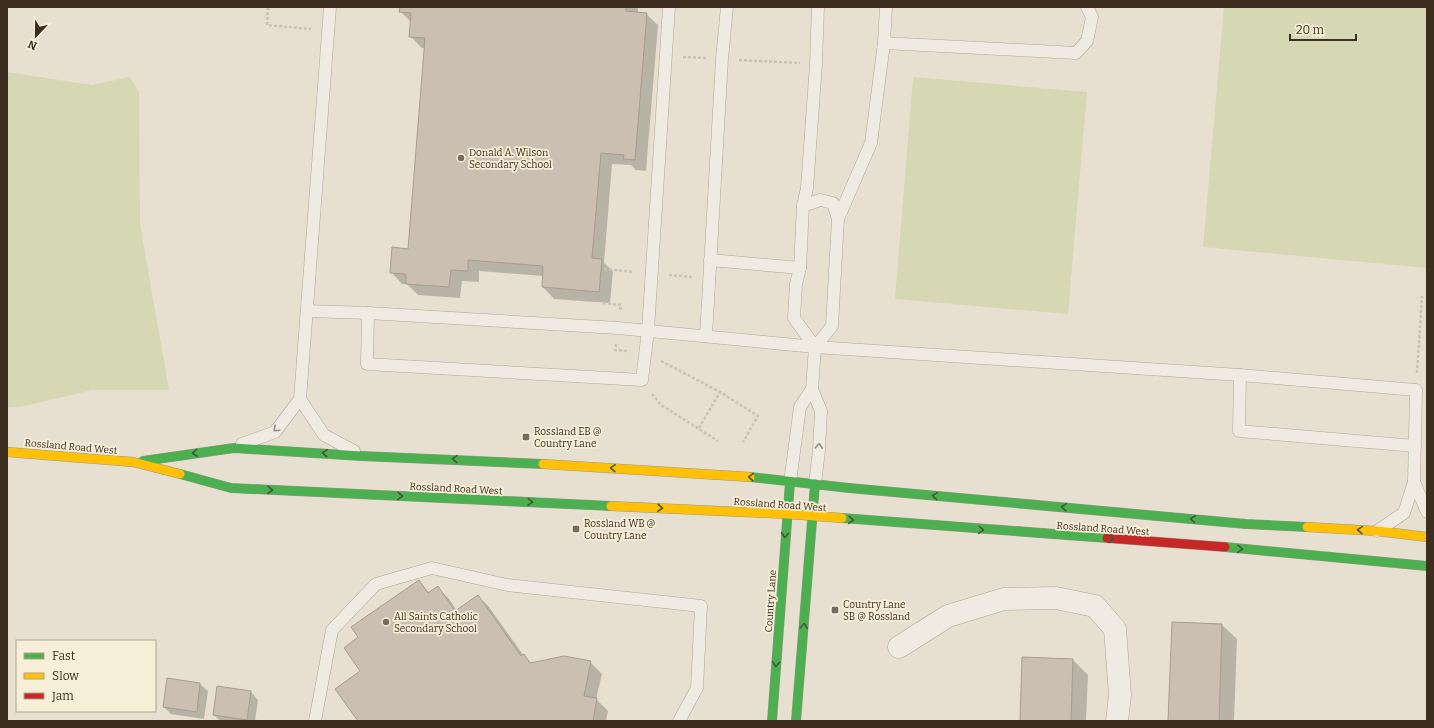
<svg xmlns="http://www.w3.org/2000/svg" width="1434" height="728" font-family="Bitter,serif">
<rect width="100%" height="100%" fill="#e7e0d1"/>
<g fill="#d6d7b3">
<polygon points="1224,7 1427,7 1427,268 1203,247"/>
<polygon points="7,72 92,85 130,77 139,92 140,224 169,390 92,390 25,406 7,408"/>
<polygon points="913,77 1087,92 1068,314 895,299"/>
</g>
<g fill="#0003">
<polygon points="401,7 638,7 638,13 646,14 658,25 646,171 636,170 631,165 612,164 604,263 613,271 610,303 554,299 543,287 543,276 479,271 479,282 462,281 460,298 418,295 407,284 402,284 391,272 409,250 426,48 422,48 410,36 412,23 401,12"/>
<polygon points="418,581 430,593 438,588 449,599 457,611 478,596 489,607 524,656 532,664 590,662 602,674 596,699 608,711 606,721 359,721 361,672 359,638"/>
<polygon points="1222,625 1237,639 1234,721 1169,721"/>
<polygon points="1023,658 1073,660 1088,675 1086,721 1021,721"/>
<polygon points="168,679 200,684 208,691 204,719 171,714 164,707"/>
<polygon points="251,692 258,700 255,721 220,721 214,715"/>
</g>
<g fill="#cbbfb2" stroke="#a89c90">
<polygon points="400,7 626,7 626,11 647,13 635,160 623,159 624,155 601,153 592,258 602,259 599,292 542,287 543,266 468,260 468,271 451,270 449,287 406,284 406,274 390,273 392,247 408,249 425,38 409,37 411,13 399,12"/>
<polygon points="419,580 428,593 438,586 455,611 478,595 521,656 524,654 530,663 564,656 591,661 584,696 597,698 593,721 358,721 335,689 360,671 344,648 358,637 351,627"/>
<polygon points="1172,622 1222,624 1219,721 1168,721"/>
<polygon points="1022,657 1073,659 1071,721 1020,721"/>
<polygon points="167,678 200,683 197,712 163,707"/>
<polygon points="217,686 251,691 247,720 213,715"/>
</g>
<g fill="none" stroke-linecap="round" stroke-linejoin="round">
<g stroke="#ada599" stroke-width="13">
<g id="lane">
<polyline points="884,43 1076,53 1087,41 1092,17 1087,7"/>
<polyline points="803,206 807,188 816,64 818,7"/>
<polyline points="838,219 871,143 884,43 886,7"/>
<polyline points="710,260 800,268"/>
<polyline points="307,311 368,313 618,328 815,347 1240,375 1416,390 1414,482 1404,513 1377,531"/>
<polyline points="368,313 367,364 642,380 648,330 669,7"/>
<polyline points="706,336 722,59 727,7"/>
<polyline points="815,347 794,318 796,284 800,268 803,206 820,200 833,203 838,219 832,326 815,347 812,389 821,411 819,450 815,484"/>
<polyline points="1240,375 1239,431 1415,446"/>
<polyline points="300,399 324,435 354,451"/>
<polyline points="242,444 275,432 300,399 330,7"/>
<polyline points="790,482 800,407 812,389"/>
<polyline points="1414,482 1427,512"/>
<polyline points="315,721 332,630 376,584 432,568 507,585 701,606 697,688 679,721"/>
</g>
</g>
<g stroke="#ada599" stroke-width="23">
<polyline id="street" points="899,647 948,616 1004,599 1056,598 1095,606 1115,629 1120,695 1117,721"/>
</g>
<g stroke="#9c958a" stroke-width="10">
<g id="fast">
<polyline points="143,461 234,448 361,456 543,464"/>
<polyline points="180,474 231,488 611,506"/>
<polyline points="750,477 849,488 1246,524 1307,527"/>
<polyline points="842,518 1107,538"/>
<polyline points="1225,547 1427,566"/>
<polyline points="772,721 790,482"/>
<polyline points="796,721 815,484"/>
</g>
</g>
<g stroke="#9c958a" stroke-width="10">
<g id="slow">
<polyline points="7,452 133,462 180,474"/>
<polyline points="543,464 750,477"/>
<polyline points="611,506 787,514 842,518"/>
<polyline points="1307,527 1377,531 1427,537"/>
</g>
</g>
<g stroke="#9c958a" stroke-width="10">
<polyline id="jam" points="1107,538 1225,547"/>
</g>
<g stroke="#c8c2b9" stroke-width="2.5" stroke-dasharray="3 2" stroke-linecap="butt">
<polyline points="268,7 267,25 311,29"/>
<polyline points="683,57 706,58"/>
<polyline points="739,60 800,63"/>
<polyline points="604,269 634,272"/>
<polyline points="669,275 692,277"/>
<polyline points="603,303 621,305 620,311"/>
<polyline points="616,344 615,350 628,351"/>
<polyline points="661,361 720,392 758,416 743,442"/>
<polyline points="1417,373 1422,296"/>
<polyline points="652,394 661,405 718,441"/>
<polyline points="699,428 720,392"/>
</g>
<use href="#lane" stroke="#efebe3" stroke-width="12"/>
<use href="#street" stroke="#efebe3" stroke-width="22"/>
<use href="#fast" stroke="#4caf50" stroke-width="9"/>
<use href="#slow" stroke="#ffc107" stroke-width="9"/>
<use href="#jam" stroke="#c62828" stroke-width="9"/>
</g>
<defs><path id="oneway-chevron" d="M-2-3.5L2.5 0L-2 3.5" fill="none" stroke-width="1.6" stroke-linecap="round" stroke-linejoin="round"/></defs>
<g stroke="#968c82">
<use href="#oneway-chevron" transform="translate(276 429) rotate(137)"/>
<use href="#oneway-chevron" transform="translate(819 446) rotate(-87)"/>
</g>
<g stroke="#425b31">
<use href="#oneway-chevron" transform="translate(195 453) rotate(172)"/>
<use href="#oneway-chevron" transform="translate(325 453) rotate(-176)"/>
<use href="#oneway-chevron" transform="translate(455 459) rotate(-178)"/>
<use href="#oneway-chevron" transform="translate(613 468) rotate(-177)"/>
<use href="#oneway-chevron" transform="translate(751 477) rotate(-176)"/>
<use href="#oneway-chevron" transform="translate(270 490) rotate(3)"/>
<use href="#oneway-chevron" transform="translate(400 496) rotate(3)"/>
<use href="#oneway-chevron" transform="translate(935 496) rotate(-175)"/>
<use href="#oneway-chevron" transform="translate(530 502) rotate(3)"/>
<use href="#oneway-chevron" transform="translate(1064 507) rotate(-175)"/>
<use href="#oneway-chevron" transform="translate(660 508) rotate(3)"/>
<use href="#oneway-chevron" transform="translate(1193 519) rotate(-174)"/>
<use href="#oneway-chevron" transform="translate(851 520) rotate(4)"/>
<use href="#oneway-chevron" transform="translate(981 530) rotate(4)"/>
<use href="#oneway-chevron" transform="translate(1360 530) rotate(-177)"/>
<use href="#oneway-chevron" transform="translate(785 535) rotate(94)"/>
<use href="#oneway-chevron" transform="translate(1111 539) rotate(4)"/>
<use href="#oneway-chevron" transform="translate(1240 549) rotate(4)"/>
<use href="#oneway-chevron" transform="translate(804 626) rotate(-85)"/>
<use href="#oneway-chevron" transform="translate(776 664) rotate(94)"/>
</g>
<g fill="#786c5e" stroke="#f7eed8" stroke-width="1.5">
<circle cx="461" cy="158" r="4"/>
<rect x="522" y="433" width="8" height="8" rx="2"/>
<rect x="572" y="525" width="8" height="8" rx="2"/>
<rect x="831" y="606" width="8" height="8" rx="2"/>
<circle cx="386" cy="622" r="4"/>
</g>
<g text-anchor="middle" stroke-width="3.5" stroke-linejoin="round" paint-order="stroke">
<g font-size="10" fill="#3d2e20" stroke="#f7eed8" text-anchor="start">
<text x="469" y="156">Donald A. Wilson<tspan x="469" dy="12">Secondary School</tspan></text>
<text x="534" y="435">Rossland EB @<tspan x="534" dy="12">Country Lane</tspan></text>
<text x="584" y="527">Rossland WB @<tspan x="584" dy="12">Country Lane</tspan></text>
<text x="843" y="608">Country Lane<tspan x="843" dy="12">SB @ Rossland</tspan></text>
<text x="394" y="620">All Saints Catholic<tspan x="394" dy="12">Secondary School</tspan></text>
</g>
<g font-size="10" fill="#3d2e20" stroke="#f7eed8">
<text transform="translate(71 446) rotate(5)" y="4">Rossland Road West</text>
<text transform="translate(456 488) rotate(3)" y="4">Rossland Road West</text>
<text transform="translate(780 504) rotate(4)" y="4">Rossland Road West</text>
<text transform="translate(1103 528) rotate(4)" y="4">Rossland Road West</text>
<text transform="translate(770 601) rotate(-86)" y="4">Country Lane</text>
</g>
</g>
<rect width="1434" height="728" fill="none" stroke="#3d2e20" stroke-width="16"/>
<rect x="16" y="640" width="140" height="72" fill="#f7eed8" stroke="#ada18e"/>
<rect x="24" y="653" width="20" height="6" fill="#4caf50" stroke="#ada18e"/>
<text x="52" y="660" font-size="12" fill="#3d2e20">Fast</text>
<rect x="24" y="673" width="20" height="6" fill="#ffc107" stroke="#ada18e"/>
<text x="52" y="680" font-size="12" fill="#3d2e20">Slow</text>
<rect x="24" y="693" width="20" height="6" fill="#c62828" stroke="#ada18e"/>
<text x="52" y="700" font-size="12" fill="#3d2e20">Jam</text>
<g transform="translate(36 36) rotate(202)" stroke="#f7eed8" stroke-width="3" paint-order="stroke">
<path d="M0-3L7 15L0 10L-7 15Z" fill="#3d2e20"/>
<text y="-6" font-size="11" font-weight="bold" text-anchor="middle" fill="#3d2e20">N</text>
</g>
<path d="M1290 34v6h66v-6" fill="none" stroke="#3d2e20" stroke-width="2"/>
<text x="1296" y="34" font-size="12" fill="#3d2e20" stroke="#f7eed8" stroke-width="3" paint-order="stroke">20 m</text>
</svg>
